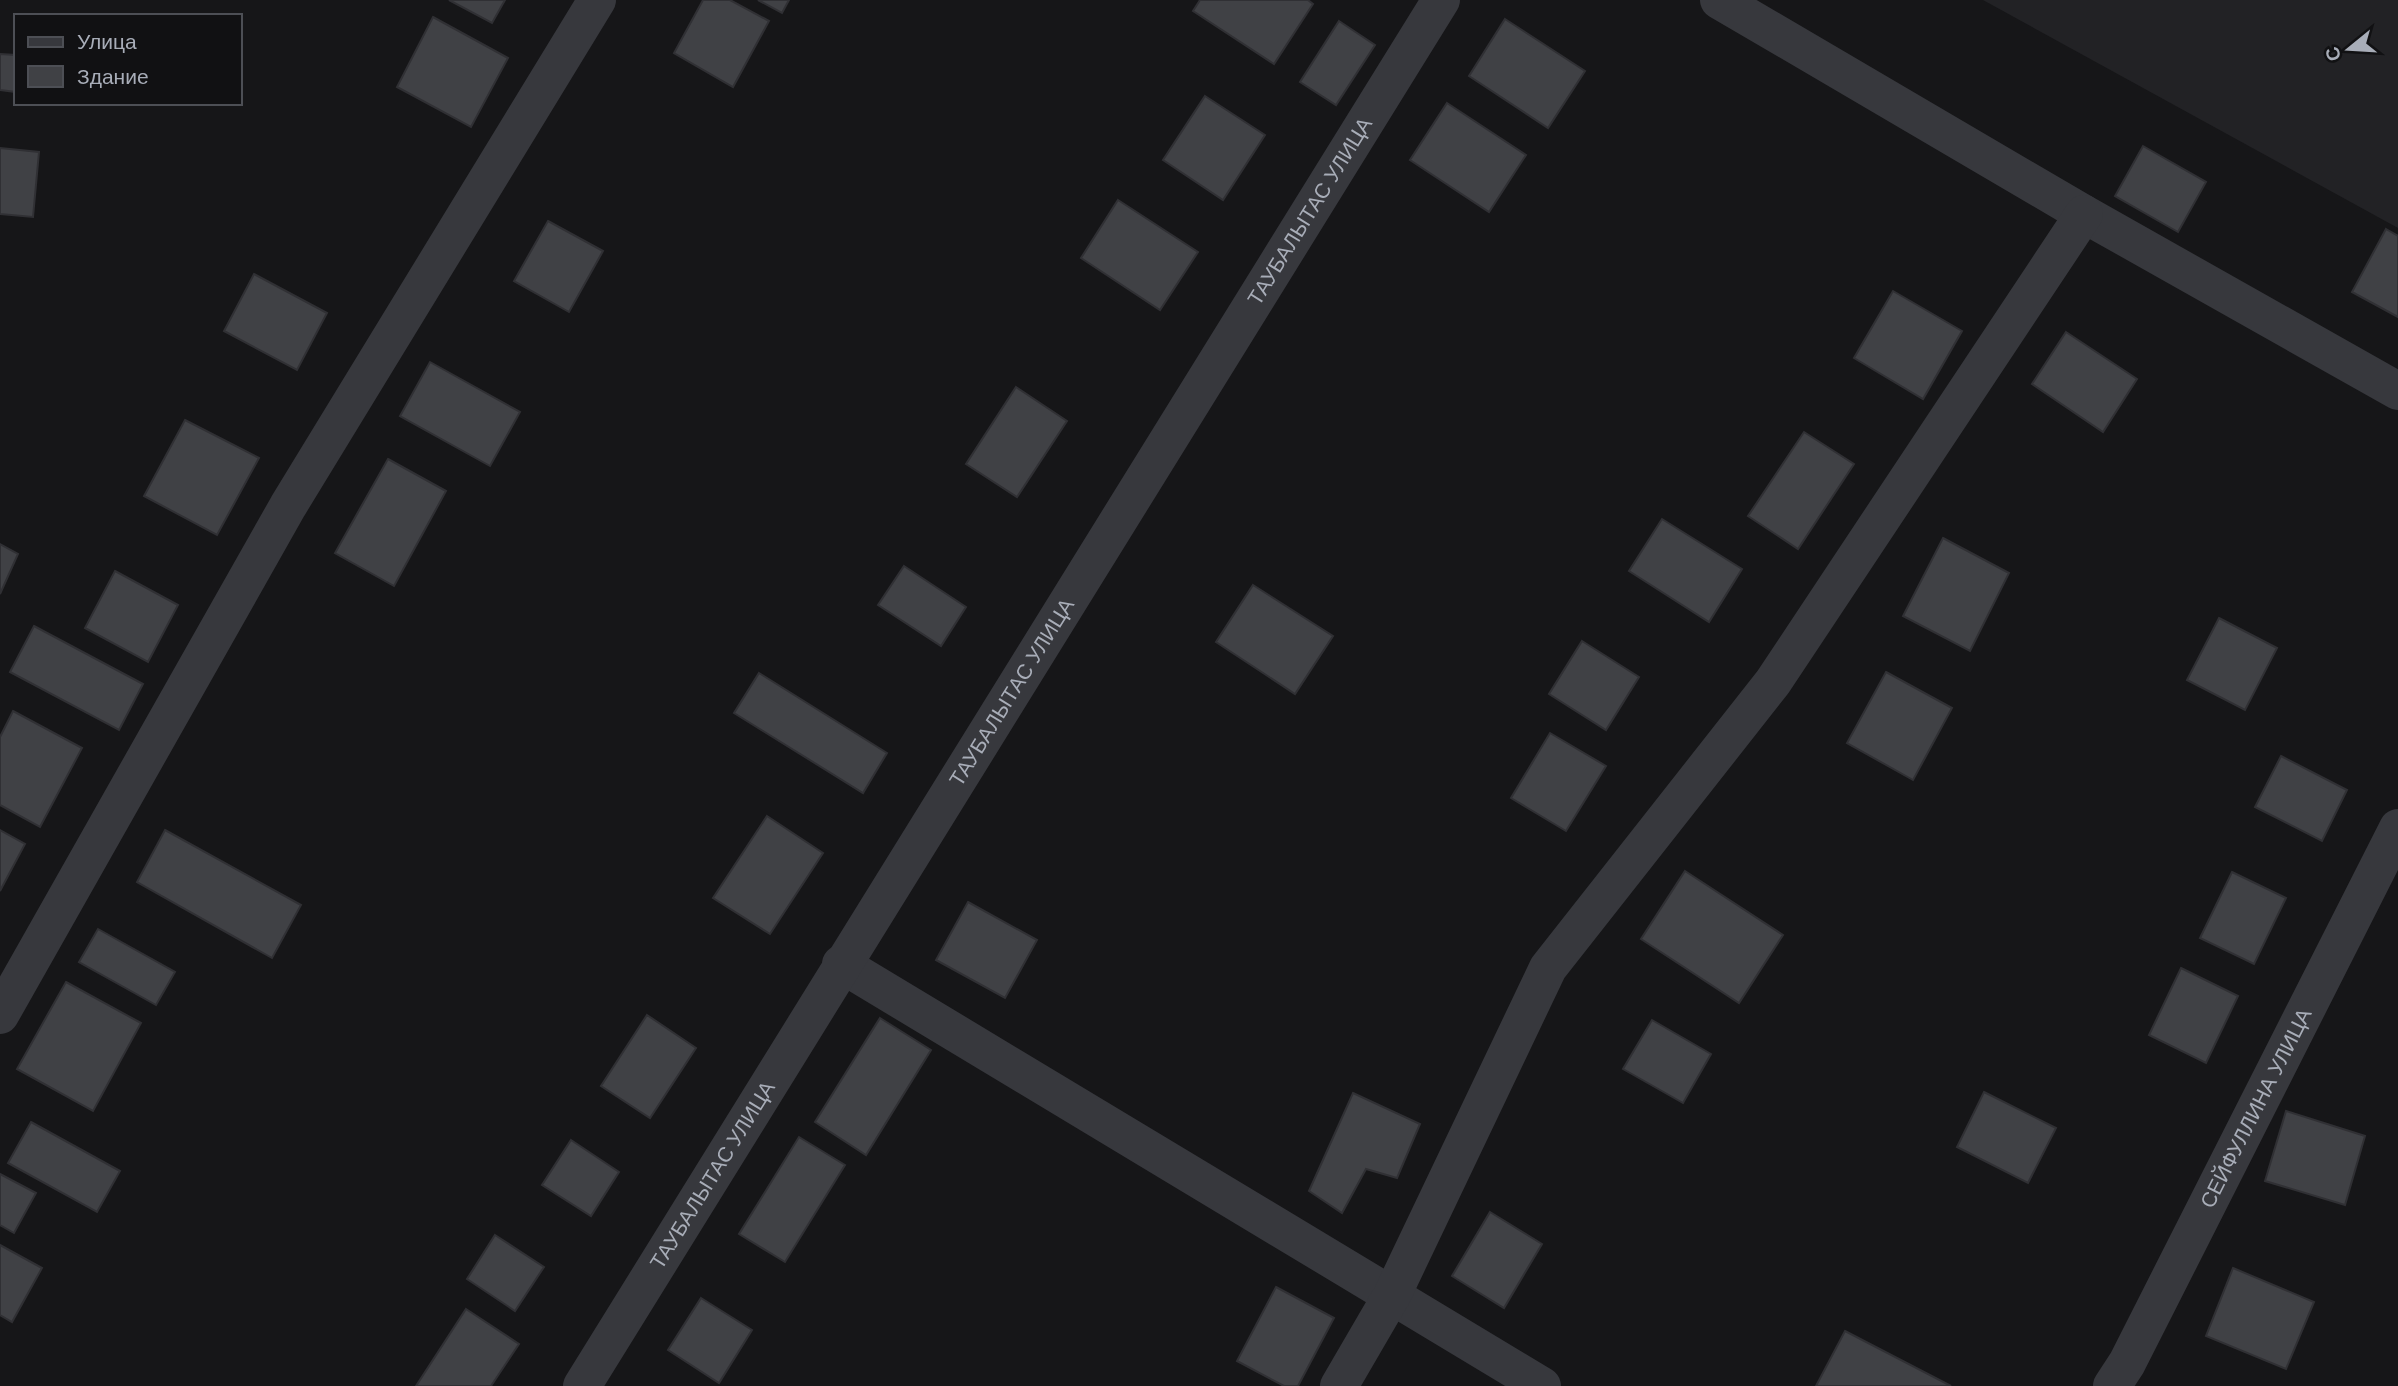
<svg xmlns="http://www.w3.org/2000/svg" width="2398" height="1386" font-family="'DM Sans',sans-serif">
<rect width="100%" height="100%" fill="#161618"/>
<polygon fill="#222225" points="1983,0 2398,0 2398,228"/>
<g fill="#404145" stroke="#303034" stroke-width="2">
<polygon points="449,0 505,0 492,23"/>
<polygon points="703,0 730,0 769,21 733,87 674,53"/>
<polygon points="758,0 789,0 782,13"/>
<polygon points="1200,0 1308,0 1313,4 1274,64 1193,11"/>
<polygon points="433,17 508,58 471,127 397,87"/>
<polygon points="1505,19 1585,71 1548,128 1469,76"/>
<polygon points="1339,21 1375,45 1336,105 1300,82"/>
<polygon points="0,54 16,55 16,92 0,90"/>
<polygon points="1205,96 1265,135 1223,200 1163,160"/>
<polygon points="1447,103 1526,155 1489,212 1410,160"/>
<polygon points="2143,146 2206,182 2178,232 2115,196"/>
<polygon points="0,148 39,152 33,217 0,214"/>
<polygon points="1118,200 1198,252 1160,310 1081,258"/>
<polygon points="548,221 603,251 569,312 514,281"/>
<polygon points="2386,229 2398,236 2398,317 2352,292"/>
<polygon points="254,274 327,313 297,370 224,331"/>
<polygon points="1893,291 1962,331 1923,399 1854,358"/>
<polygon points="2066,332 2137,379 2103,432 2032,384"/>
<polygon points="430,362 520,412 490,466 400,416"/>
<polygon points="1016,387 1067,421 1017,497 966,464"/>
<polygon points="185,420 259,458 217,535 144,496"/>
<polygon points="1804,432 1854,464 1798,549 1748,516"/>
<polygon points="388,459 446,491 394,586 335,553"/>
<polygon points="1662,519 1742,569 1709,622 1629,571"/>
<polygon points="1943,538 2009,573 1970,651 1903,616"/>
<polygon points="0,544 18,554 0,594"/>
<polygon points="904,566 966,607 941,646 878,605"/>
<polygon points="115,571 178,605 148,662 85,628"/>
<polygon points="1253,585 1333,636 1295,694 1216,642"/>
<polygon points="2219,618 2277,648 2245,710 2187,680"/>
<polygon points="34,626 143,684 119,730 10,672"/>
<polygon points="1582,641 1639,677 1606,730 1549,694"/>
<polygon points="1886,672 1952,708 1913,780 1847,743"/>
<polygon points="759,673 887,753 863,793 734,713"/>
<polygon points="13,711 82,748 40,827 0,805 0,737"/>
<polygon points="1550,733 1606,766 1566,831 1511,798"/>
<polygon points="2281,756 2347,790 2322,841 2255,807"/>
<polygon points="767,816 823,853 770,934 713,898"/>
<polygon points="0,830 25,844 0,891"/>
<polygon points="165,830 301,905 272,958 137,882"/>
<polygon points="1685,871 1783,935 1739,1003 1641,939"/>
<polygon points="2232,872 2286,898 2254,964 2200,938"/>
<polygon points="968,902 1037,940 1005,998 936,960"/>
<polygon points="98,929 175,972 156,1005 79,962"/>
<polygon points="2181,968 2238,996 2206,1063 2149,1035"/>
<polygon points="66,982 141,1023 93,1111 17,1069"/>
<polygon points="647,1015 696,1048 650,1118 601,1086"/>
<polygon points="880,1018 931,1050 866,1155 815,1122"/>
<polygon points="1652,1020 1711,1054 1683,1103 1623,1069"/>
<polygon points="1984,1092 2056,1128 2028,1183 1957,1147"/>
<polygon points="1353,1093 1420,1124 1397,1178 1366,1169 1342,1213 1309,1191"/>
<polygon points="2286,1111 2365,1136 2345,1205 2265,1181"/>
<polygon points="31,1122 120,1171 97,1212 8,1163"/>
<polygon points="799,1137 845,1165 785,1262 739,1234"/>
<polygon points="571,1140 619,1172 591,1216 542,1185"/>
<polygon points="0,1174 36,1193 14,1233 0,1225"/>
<polygon points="1490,1212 1542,1244 1504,1308 1452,1276"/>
<polygon points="495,1235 544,1267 515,1311 467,1279"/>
<polygon points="0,1245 42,1268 12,1322 0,1315"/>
<polygon points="2233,1268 2314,1302 2286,1369 2206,1336"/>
<polygon points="1276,1287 1334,1318 1298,1386 1284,1386 1237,1361"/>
<polygon points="701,1298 752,1330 719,1383 668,1350"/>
<polygon points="466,1309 519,1344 491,1386 416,1386"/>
<polygon points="1845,1331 1951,1386 1816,1386"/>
</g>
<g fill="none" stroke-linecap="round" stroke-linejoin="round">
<g stroke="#37383d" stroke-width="38">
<polyline points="1719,0 2084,214 2398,391"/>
<polyline points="841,964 1542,1386"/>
<polyline points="0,1015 288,506 597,0"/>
<path id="s1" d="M582,1386l859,-1386"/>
<polyline points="1339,1386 1392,1295 1548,968 1773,682 2084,214"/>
<path id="s2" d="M2112,1386l15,-23 271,-535"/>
</g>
</g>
<g text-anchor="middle" stroke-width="5" stroke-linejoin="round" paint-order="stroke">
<g font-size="21" fill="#a8adb8" stroke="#111113">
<text dy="7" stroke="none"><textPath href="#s1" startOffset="1382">ТАУБАЛЫТАС УЛИЦА</textPath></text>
<text dy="7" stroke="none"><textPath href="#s1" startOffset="816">ТАУБАЛЫТАС УЛИЦА</textPath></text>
<text dy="7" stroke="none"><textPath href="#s2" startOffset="313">СЕЙФУЛЛИНА УЛИЦА</textPath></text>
<text dy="7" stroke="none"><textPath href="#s1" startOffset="248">ТАУБАЛЫТАС УЛИЦА</textPath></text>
</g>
</g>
<rect x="14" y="14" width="228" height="91" fill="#111113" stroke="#4d4f55" stroke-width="2"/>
<rect x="28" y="37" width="35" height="10" fill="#37383d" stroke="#4d4f55" stroke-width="2"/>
<text x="77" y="49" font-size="21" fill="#a8adb8">Улица</text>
<rect x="28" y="66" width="35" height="21" fill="#404145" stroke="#4d4f55" stroke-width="2"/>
<text x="77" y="84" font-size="21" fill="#a8adb8">Здание</text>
<g transform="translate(2349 49) rotate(252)" stroke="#111113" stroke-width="5" paint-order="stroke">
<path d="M0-5L12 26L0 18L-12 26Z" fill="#a8adb8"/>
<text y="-10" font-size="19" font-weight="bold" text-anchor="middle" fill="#a8adb8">С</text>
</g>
</svg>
